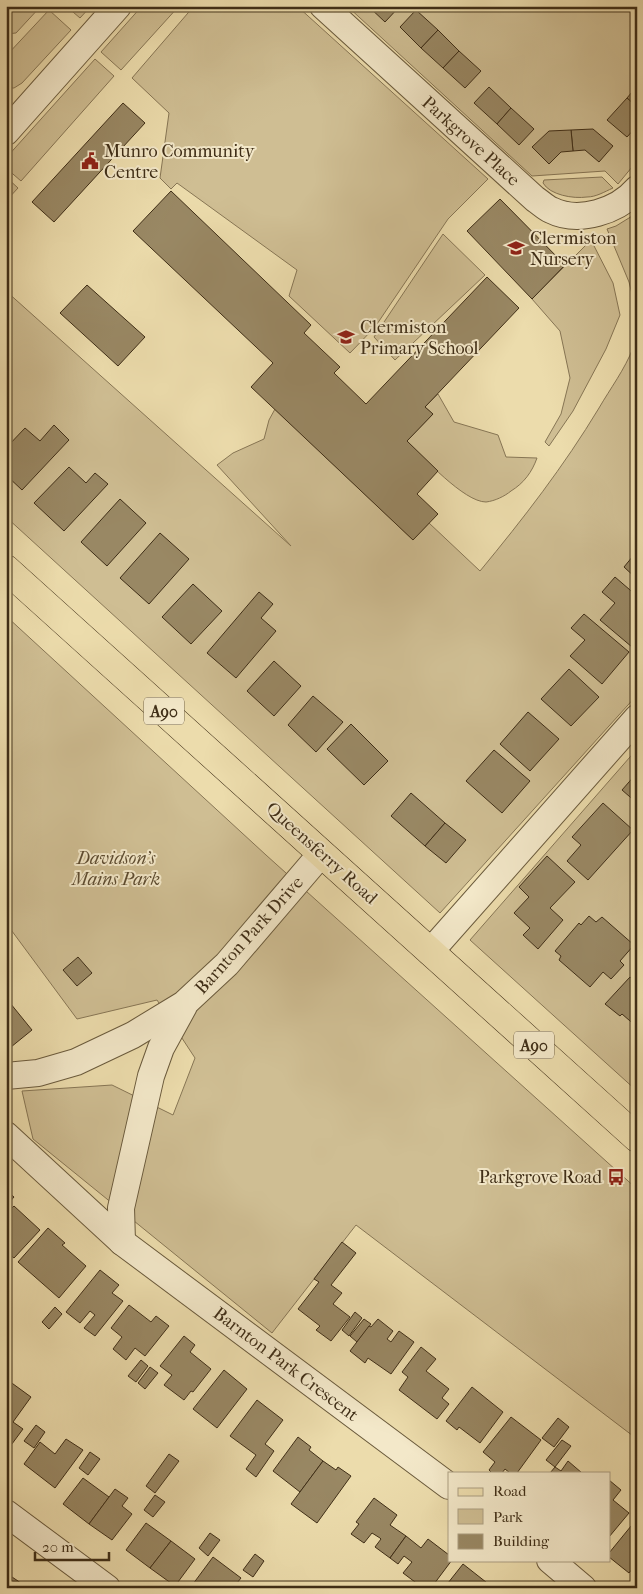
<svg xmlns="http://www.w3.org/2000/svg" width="643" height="1594" font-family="'IM FELL French Canon',serif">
<rect width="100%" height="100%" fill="#ecdcac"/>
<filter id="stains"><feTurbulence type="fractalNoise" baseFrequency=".004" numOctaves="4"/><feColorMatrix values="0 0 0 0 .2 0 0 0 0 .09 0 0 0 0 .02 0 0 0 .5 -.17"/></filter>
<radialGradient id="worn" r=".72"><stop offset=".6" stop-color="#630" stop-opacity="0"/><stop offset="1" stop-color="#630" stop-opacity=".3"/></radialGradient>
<g fill="#cfbe93" stroke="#877655">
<polygon points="6,6 41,6 16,33 6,34"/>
<polygon points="66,6 91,6 80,18"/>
<polygon points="142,6 179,6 121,70 101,52"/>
<polygon points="194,6 297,6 488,179 448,219 375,327 350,353 289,296 297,270 177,183 171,189 160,178 169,113 132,78"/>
<polygon points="347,6 637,6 637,161 618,184 605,171 532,176"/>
<polygon points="49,10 71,30 22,83 14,88 6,88 6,56"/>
<polygon points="95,59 114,76 21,181 6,168 6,158"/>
<polygon points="6,177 18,188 6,201"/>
<path d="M602,177l11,11c-9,4 -17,9 -26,9 -14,2 -37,-2 -44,-14l1,-3z"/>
<polygon points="637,213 637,314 629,282 607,229 616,226"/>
<polygon points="443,234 485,275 395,360 374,337"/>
<polygon points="591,240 613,283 620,315 606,349 573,411 549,446 545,442 561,414 570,378 560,331 532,299"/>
<path d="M6,291l285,255 -74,-81 16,-12 31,-14 5,-19 6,-11 138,131 16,-17 51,48c43,-52 84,-105 119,-163 11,-19 26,-39 34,-60 2,-7 2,-15 4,-22v369l-197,218 -434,-396z"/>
<path d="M438,394l16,28 44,13 8,22 31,1c-5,14 -13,25 -26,33 -6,5 -16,10 -25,11 -22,0 -63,-45 -79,-61l26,-27 -8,-7z"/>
<polygon points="6,616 266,855 637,1189 637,1439 356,1225 272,1333 33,1139 22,1091 112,1085 173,1115 195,1058 157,1000 77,1019 6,923"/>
<polygon points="637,749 637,1091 470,940"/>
</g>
<g fill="#998864" stroke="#3f2e17">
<polygon points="368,6 400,6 385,22"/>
<polygon points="416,10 438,30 421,48 400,27"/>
<polygon points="438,30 459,51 443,68 421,48"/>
<polygon points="459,51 481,71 465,88 443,68"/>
<polygon points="637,86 637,107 627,98"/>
<polygon points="489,87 511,108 497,124 474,103"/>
<polygon points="627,98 637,107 637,126 627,137 607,120"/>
<polygon points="123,103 145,123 54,222 32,202"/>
<polygon points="511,108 534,129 519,145 497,124"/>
<polygon points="593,129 613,146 599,162 585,150 573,151 571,130"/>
<polygon points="571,130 573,151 561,152 549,164 532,147 549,131"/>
<polygon points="171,191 311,325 304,333 340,367 334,373 366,404 487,277 519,308 425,407 433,414 407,441 438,471 417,494 438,514 413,540 251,387 273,363 133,231"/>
<polygon points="500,199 565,265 532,299 467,231"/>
<polygon points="637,237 637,249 631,244"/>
<polygon points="87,285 145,337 118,366 60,313"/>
<polygon points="54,425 69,440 22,490 6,475 6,448 25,428 40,441"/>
<polygon points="69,467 86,483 95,473 108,484 64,531 34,503"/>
<polygon points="120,499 146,523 107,566 81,542"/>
<polygon points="160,533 189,559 149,604 120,578"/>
<polygon points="633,556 637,559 637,579 624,567"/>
<polygon points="615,577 637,596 637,642 632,647 600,620 615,603 602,592"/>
<polygon points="193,584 222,611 191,644 162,617"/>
<polygon points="259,592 273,604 261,618 276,631 236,678 207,653"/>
<polygon points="584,614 629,652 602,684 570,656 585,640 571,628"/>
<polygon points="274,661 301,686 274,716 247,691"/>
<polygon points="569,669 599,697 571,726 541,699"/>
<polygon points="313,696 343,722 316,752 288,725"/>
<polygon points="528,712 559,739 530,771 500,744"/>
<polygon points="351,724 388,761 364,785 327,749"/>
<polygon points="494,750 530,781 502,813 466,781"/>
<polygon points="636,774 637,775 637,803 622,790"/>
<polygon points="411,793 445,823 425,846 391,816"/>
<polygon points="603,803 633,830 588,880 567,861 581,845 572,837"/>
<polygon points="445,823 466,840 446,863 425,846"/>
<polygon points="547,856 575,882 550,908 563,920 538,949 523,935 530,928 514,913 529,897 519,887"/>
<polygon points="589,916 596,922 602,917 634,945 620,961 624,965 611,979 603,972 590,987 559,960 561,956 555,951 579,923 581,925"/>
<polygon points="78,957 92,973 77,986 63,970"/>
<polygon points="630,977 637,983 637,1027 622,1014 620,1016 605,1004"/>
<polygon points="6,998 32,1030 11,1047 6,1041"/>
<polygon points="6,1190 14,1197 6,1206"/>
<polygon points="14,1206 40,1230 14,1258 6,1252 6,1214"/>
<polygon points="48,1228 65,1243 62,1245 86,1266 59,1298 18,1262"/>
<polygon points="342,1242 356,1253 331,1285 342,1293 333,1304 350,1317 331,1341 316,1330 320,1326 298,1309 319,1282 314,1279"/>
<polygon points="100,1270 119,1285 112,1293 123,1301 95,1336 84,1328 95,1315 90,1311 80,1323 66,1312"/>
<polygon points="129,1305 151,1322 156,1316 169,1326 145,1356 135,1348 126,1360 113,1349 122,1337 111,1328"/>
<polygon points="55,1307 62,1314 49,1329 42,1322"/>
<polygon points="355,1312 362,1318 349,1336 342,1330"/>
<polygon points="364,1319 371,1324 357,1342 350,1336"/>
<polygon points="378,1319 393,1331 387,1339 391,1342 399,1331 414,1342 391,1374 368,1358 365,1363 350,1351 369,1326 371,1327"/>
<polygon points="184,1336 195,1345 190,1352 211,1369 193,1392 191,1391 184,1400 164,1385 172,1375 160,1366"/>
<polygon points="421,1347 436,1359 426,1371 449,1389 442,1398 449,1404 437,1419 399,1390 408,1377 402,1372"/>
<polygon points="141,1360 148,1366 136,1382 128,1376"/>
<polygon points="150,1367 158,1373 145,1389 138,1383"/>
<polygon points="224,1370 247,1389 217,1428 193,1409"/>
<polygon points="9,1381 31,1397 13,1422 23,1429 6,1452 6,1384"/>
<polygon points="472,1387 503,1412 480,1443 459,1427 457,1430 446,1421"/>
<polygon points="257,1400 283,1420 265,1444 274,1451 256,1477 246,1469 256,1455 230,1436"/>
<polygon points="511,1417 541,1440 517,1473 510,1473 505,1469 502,1473 492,1473 489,1470 495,1462 483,1452"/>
<polygon points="558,1418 569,1427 554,1447 542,1438"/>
<polygon points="36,1425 45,1432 34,1448 24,1441"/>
<polygon points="298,1437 311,1447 309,1450 323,1461 300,1492 273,1471"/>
<polygon points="66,1439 83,1450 55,1488 24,1464 40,1442 55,1454"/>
<polygon points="562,1440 571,1446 555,1467 546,1460"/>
<polygon points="90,1452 100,1459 88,1475 79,1468"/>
<polygon points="169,1454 179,1461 155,1493 146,1486"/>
<polygon points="323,1461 336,1470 338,1467 351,1476 317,1523 291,1504"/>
<polygon points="568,1461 582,1473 550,1473 555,1467 561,1471"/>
<polygon points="83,1478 109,1497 89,1524 63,1504"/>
<polygon points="609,1480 621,1490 613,1500 629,1513 609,1537"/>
<polygon points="115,1489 128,1498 122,1506 132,1514 112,1540 89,1524"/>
<polygon points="155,1495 165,1502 153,1517 144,1510"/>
<polygon points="374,1498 397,1515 390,1525 406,1536 390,1558 375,1547 381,1539 380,1538 372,1533 364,1543 351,1534 359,1524 356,1522"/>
<polygon points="636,1520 637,1563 629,1573 609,1557 609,1553"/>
<polygon points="146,1523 171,1541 150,1568 126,1550"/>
<polygon points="210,1533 220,1540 208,1556 199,1548"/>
<polygon points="406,1536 421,1548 428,1539 449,1555 449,1560 452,1560 431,1588 423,1588 403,1573 412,1562 404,1556 398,1564 390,1558"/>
<polygon points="171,1541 195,1559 175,1586 150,1568"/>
<polygon points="255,1554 264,1561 253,1577 243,1570"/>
<polygon points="213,1557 241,1578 233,1588 190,1588"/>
<polygon points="463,1564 491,1586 490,1588 444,1588"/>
<polygon points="6,1573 18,1581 27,1588 6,1588"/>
</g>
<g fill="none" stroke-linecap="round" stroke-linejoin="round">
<g stroke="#6a5a3c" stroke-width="28">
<g id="minor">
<path d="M323,6l212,193c6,4 11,9 16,11 28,14 67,1 86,-21"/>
<polyline points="6,132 118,6"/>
<polyline points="430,952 637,718"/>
<polyline points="6,1076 38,1073 76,1062 133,1035 184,1004 227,964 321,854"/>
<polyline points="6,1135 122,1242 449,1486"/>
<polyline points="122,1242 121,1208 151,1076 161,1048 184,1006"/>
<polyline points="6,1513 107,1588"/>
<polyline points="550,1560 583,1588"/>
</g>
</g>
<g stroke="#3f2e17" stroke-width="29">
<polyline id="primary" points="6,569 637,1138"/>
</g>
<use href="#minor" stroke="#f3e8c9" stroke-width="26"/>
<use href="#primary" stroke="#ecdcac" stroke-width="28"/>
</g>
<defs>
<g id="civic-bare" transform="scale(1.35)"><path d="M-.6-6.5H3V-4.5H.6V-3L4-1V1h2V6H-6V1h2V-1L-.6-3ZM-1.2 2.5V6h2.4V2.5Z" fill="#8f2418" stroke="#f3e8c9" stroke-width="2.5" paint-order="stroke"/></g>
<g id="school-bare" transform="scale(1.35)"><path d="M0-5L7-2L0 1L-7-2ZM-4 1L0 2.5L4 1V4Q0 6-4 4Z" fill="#8f2418" stroke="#f3e8c9" stroke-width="2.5" paint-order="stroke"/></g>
<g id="bus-bare" transform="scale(1.35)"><path d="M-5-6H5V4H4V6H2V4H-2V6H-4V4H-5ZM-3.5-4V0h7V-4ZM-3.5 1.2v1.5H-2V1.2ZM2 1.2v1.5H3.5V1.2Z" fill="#8f2418" stroke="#f3e8c9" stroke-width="2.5" paint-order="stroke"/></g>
</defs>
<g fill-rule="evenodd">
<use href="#civic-bare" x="90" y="161"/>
<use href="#school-bare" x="516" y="248"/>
<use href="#school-bare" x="346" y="337"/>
<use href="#bus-bare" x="616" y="1177"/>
</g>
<g text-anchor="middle" stroke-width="4" stroke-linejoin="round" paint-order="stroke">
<g fill="#f3e8c9" stroke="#75664c" stroke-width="1">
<rect x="144" y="697.5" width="40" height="27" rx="4"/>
<rect x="514" y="1031.5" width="40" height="27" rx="4"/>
</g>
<g font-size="16" font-weight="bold" fill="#3f2e17">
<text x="164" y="717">A90</text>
<text x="534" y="1051">A90</text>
</g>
<g font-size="18" fill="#3f2e17" stroke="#f3e8c9">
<text transform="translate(471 141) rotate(42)" y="6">Parkgrove Place</text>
<text transform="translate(322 853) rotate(42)" y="6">Queensferry Road</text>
<text transform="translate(249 935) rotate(-48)" y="6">Barnton Park Drive</text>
<text transform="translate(286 1364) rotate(37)" y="6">Barnton Park Crescent</text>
</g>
<g font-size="18" fill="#3f2e17" stroke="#f3e8c9" text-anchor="start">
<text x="104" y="157">Munro Community<tspan x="104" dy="21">Centre</tspan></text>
<text x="530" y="244">Clermiston<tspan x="530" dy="21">Nursery</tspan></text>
<text x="360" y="333">Clermiston<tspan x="360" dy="21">Primary School</tspan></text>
<text x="602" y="1183" text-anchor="end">Parkgrove Road</text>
</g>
<g font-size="18" font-style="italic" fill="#5c4b30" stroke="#f3e8c9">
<text x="116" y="864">Davidson's<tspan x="116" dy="21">Mains Park</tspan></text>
</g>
</g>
<rect width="643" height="1594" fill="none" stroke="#ecdcac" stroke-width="25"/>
<rect x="8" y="8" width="628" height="1579" fill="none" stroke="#3f2e17" stroke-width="2.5"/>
<rect x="12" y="12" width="618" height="1569" fill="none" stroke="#3f2e17"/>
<rect x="448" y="1472" width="162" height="90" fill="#f3e8c9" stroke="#ab9e82"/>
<rect x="458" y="1488" width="25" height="8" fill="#ecdcac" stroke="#ab9e82"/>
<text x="493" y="1496" font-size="15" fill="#3f2e17">Road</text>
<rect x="458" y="1509" width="25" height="15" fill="#cfbe93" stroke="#ab9e82"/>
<text x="493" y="1522" font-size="15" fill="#3f2e17">Park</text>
<rect x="458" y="1534" width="25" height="15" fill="#998864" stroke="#ab9e82"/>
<text x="493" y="1546" font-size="15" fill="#3f2e17">Building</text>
<path d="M35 1552v8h74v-8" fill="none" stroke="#3f2e17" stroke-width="2.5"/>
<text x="42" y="1552" font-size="15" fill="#3f2e17" stroke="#f3e8c9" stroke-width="4" paint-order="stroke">20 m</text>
<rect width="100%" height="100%" filter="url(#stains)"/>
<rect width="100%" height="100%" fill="url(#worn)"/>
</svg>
